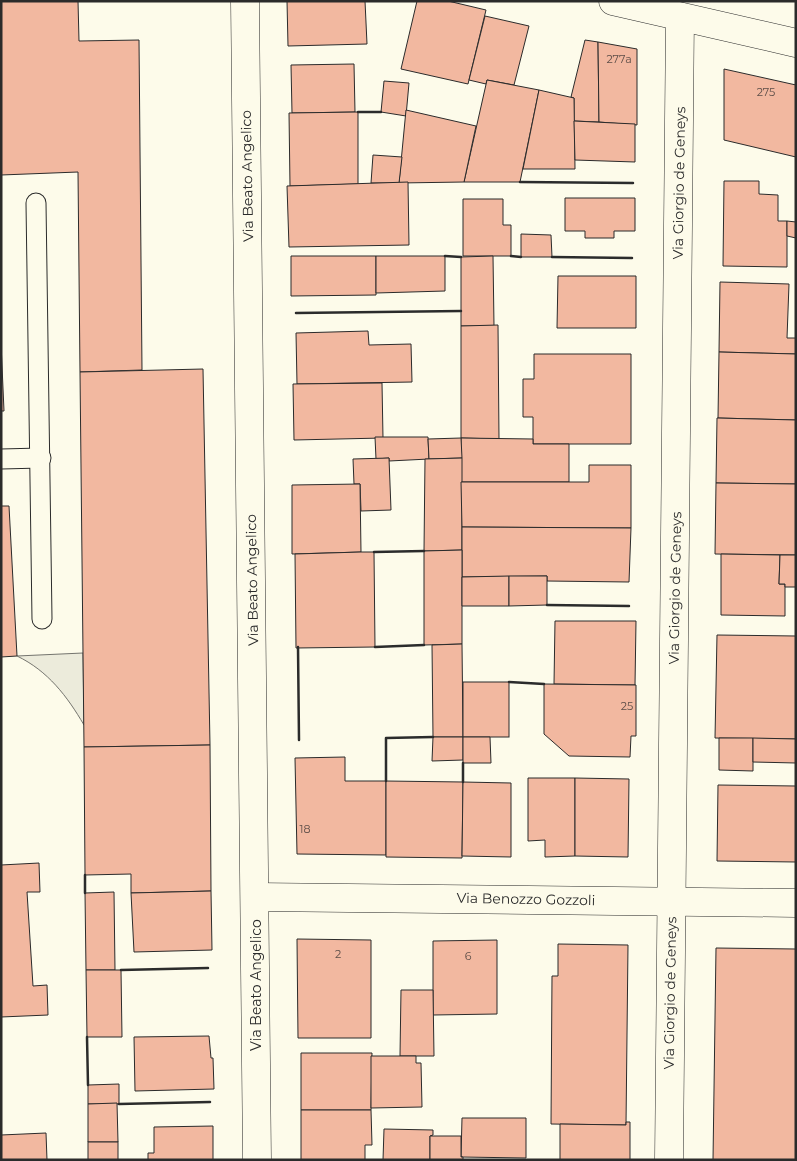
<svg xmlns="http://www.w3.org/2000/svg" width="797" height="1161" font-family="Montserrat,sans-serif">
<rect width="100%" height="100%" fill="#fdfbea"/>
<path fill="#ecebdb" stroke="#74746e" d="M83,653l1,72c-17,-29 -36,-54 -67,-69z"/>
<g fill="#f2b8a0" stroke="#2b2b2b">
<polygon points="1,1 78,1 79,41 139,40 142,370 80,372 78,172 1,175"/>
<polygon points="287,1 365,1 367,44 288,46"/>
<polygon points="417,1 448,1 486,10 468,84 401,69"/>
<polygon points="485,16 529,26 514,85 487,80 486,84 469,80"/>
<polygon points="585,40 598,42 599,122 574,121 574,98 571,97"/>
<polygon points="598,42 637,49 637,125 599,122"/>
<polygon points="354,64 355,112 292,113 291,65"/>
<polygon points="724,69 796,85 796,157 724,140"/>
<polygon points="487,80 539,90 520,182 464,182"/>
<polygon points="384,81 409,83 406,116 381,112"/>
<polygon points="539,90 574,98 575,169 523,169"/>
<polygon points="406,110 476,126 464,182 399,183"/>
<polygon points="358,112 358,184 290,186 289,113"/>
<polygon points="574,121 635,124 635,162 575,160"/>
<polygon points="373,155 402,157 399,183 371,183"/>
<polygon points="724,181 759,181 759,194 778,195 778,221 787,221 787,267 723,266"/>
<polygon points="408,182 409,245 289,247 287,186"/>
<polygon points="565,198 635,198 635,231 614,231 614,238 585,238 585,231 565,231"/>
<polygon points="463,199 503,199 503,225 511,225 511,256 463,256"/>
<polygon points="787,221 796,222 796,238 787,236"/>
<polygon points="521,234 551,235 552,257 521,257"/>
<polygon points="291,256 376,256 376,295 291,296"/>
<polygon points="376,256 445,256 445,291 376,293"/>
<polygon points="493,256 494,326 461,326 461,257"/>
<polygon points="558,276 636,276 636,328 557,328"/>
<polygon points="720,282 789,284 787,338 796,338 796,354 719,352"/>
<polygon points="498,325 499,439 461,438 461,326"/>
<polygon points="368,331 369,345 411,344 412,382 297,384 296,333"/>
<polygon points="1,343 4,411 1,411"/>
<polygon points="719,352 796,354 796,420 718,418"/>
<polygon points="534,354 631,354 631,444 533,444 533,417 523,417 523,379 534,379"/>
<polygon points="203,369 210,745 84,747 80,372"/>
<polygon points="382,383 383,438 294,440 293,384"/>
<polygon points="717,418 796,420 796,484 716,483"/>
<polygon points="375,437 428,437 429,459 389,461 389,458 376,459"/>
<polygon points="461,438 533,439 533,444 569,444 569,482 461,482"/>
<polygon points="461,438 462,458 429,459 428,439"/>
<polygon points="389,458 391,510 361,511 360,484 354,484 353,459"/>
<polygon points="462,458 462,550 424,551 425,459"/>
<polygon points="589,465 631,465 631,528 462,527 461,482 589,482"/>
<polygon points="716,483 796,484 796,555 715,554"/>
<polygon points="360,484 361,552 292,554 292,485"/>
<polygon points="1,506 9,506 17,656 1,657"/>
<polygon points="462,527 631,528 629,582 547,581 547,576 462,577"/>
<polygon points="462,550 462,644 424,645 424,551"/>
<polygon points="361,552 374,552 375,647 296,648 295,554"/>
<polygon points="721,554 780,555 779,584 785,584 785,616 721,615"/>
<polygon points="780,555 796,555 796,587 785,587 785,584 779,584"/>
<polygon points="509,576 509,606 462,606 462,577"/>
<polygon points="509,576 547,576 547,605 509,606"/>
<polygon points="555,621 636,621 635,685 554,684"/>
<polygon points="717,635 796,636 796,739 715,738"/>
<polygon points="462,644 463,737 433,737 432,645"/>
<rect x="463" y="682" width="46" height="55"/>
<polygon points="544,684 636,685 636,736 631,736 630,757 569,756 544,734"/>
<polygon points="433,737 463,737 463,760 432,761"/>
<polygon points="463,737 490,737 491,763 463,763"/>
<polygon points="719,738 753,738 753,771 719,770"/>
<polygon points="753,738 796,739 796,763 753,762"/>
<polygon points="210,745 211,891 131,893 131,874 85,875 84,747"/>
<polygon points="345,757 345,781 386,781 386,855 297,854 295,758"/>
<polygon points="528,778 575,778 575,856 545,857 545,840 528,841"/>
<polygon points="575,778 629,779 628,857 575,856"/>
<polygon points="386,781 463,782 462,858 386,857"/>
<polygon points="463,782 511,783 511,857 462,856"/>
<polygon points="718,785 796,786 796,862 717,861"/>
<polygon points="39,863 40,892 27,892 33,986 47,985 48,1015 1,1017 1,865"/>
<polygon points="211,891 212,950 134,952 131,893"/>
<polygon points="114,892 115,970 86,970 85,893"/>
<polygon points="297,939 371,940 371,1038 298,1038"/>
<polygon points="497,940 497,1014 433,1015 433,941"/>
<polygon points="558,944 628,945 626,1125 551,1124 552,976 558,976"/>
<polygon points="716,948 796,949 796,1160 713,1160"/>
<polygon points="86,970 121,970 122,1037 87,1037"/>
<polygon points="401,990 433,990 434,1056 400,1056"/>
<polygon points="209,1036 211,1058 213,1058 214,1089 135,1091 134,1037"/>
<polygon points="301,1053 372,1053 371,1110 301,1110"/>
<polygon points="371,1056 416,1056 416,1063 421,1063 422,1107 371,1108"/>
<polygon points="119,1084 119,1104 88,1104 88,1085"/>
<polygon points="117,1103 118,1142 88,1142 88,1104"/>
<polygon points="301,1110 371,1110 372,1145 365,1145 365,1160 301,1160"/>
<polygon points="462,1118 526,1118 526,1158 461,1157"/>
<polygon points="626,1122 630,1122 630,1160 560,1160 560,1124 626,1125"/>
<polygon points="213,1126 213,1160 148,1160 148,1153 154,1153 154,1127"/>
<polygon points="384,1129 433,1130 433,1135 430,1136 430,1160 383,1160"/>
<polygon points="46,1133 47,1160 1,1160 1,1135"/>
<polygon points="430,1136 461,1136 461,1157 463,1157 463,1160 430,1160"/>
<rect x="88" y="1142" width="30" height="18"/>
</g>
<g fill="none" stroke-linecap="round" stroke-linejoin="round">
<g stroke="#2b2b2b" stroke-width="21">
<g id="service">
<polyline points="36,203 42,619"/>
<polyline points="1,459 41,458"/>
</g>
</g>
<g stroke="#2b2b2b" stroke-width="29">
<g id="minor">
<polyline points="245,1 257,1160"/>
<polyline points="613,1 796,43"/>
<polyline points="256,897 796,903"/>
<polyline points="669,1160 680,17"/>
</g>
</g>
<use href="#service" stroke="#fdfbea" stroke-width="19"/>
<use href="#minor" stroke="#fdfbea" stroke-width="28"/>
<g stroke="#2b2b2b" stroke-width="2.5">
<polyline points="358,112 381,112"/>
<polyline points="520,182 633,183"/>
<polyline points="445,256 461,257"/>
<polyline points="511,256 521,257"/>
<polyline points="552,257 632,258"/>
<polyline points="296,313 461,311"/>
<polyline points="374,552 424,551"/>
<polyline points="547,605 629,606"/>
<polyline points="298,647 299,740"/>
<polyline points="375,647 424,645"/>
<polyline points="509,682 544,684"/>
<polyline points="386,781 386,738 433,737"/>
<polyline points="463,782 463,763"/>
<polyline points="85,875 85,893"/>
<polyline points="121,970 208,968"/>
<polyline points="87,1037 88,1085"/>
<polyline points="119,1104 210,1102"/>
</g>
</g>
<g text-anchor="middle" stroke-width="4" stroke-linejoin="round" paint-order="stroke">
<g font-size="11" fill="#5d4e48">
<text x="619" y="63">277a</text>
<text x="766" y="96">275</text>
<text x="627" y="710">25</text>
<text x="305" y="833">18</text>
<text x="338" y="958">2</text>
<text x="468" y="960">6</text>
</g>
<g font-size="14" fill="#2b2b2b" stroke="#fdfbea">
<text transform="translate(247 176) rotate(-91)" y="5">Via Beato Angelico</text>
<text transform="translate(679 183) rotate(-89)" y="5">Via Giorgio de Geneys</text>
<text transform="translate(252 580) rotate(-91)" y="5">Via Beato Angelico</text>
<text transform="translate(675 588) rotate(-89)" y="5">Via Giorgio de Geneys</text>
<text transform="translate(526 899) rotate(1)" y="5">Via Benozzo Gozzoli</text>
<text transform="translate(256 985) rotate(-90)" y="5">Via Beato Angelico</text>
<text transform="translate(670 993) rotate(-89)" y="5">Via Giorgio de Geneys</text>
</g>
</g>
<rect width="797" height="1161" fill="none" stroke="#2b2b2b" stroke-width="5"/>
</svg>
